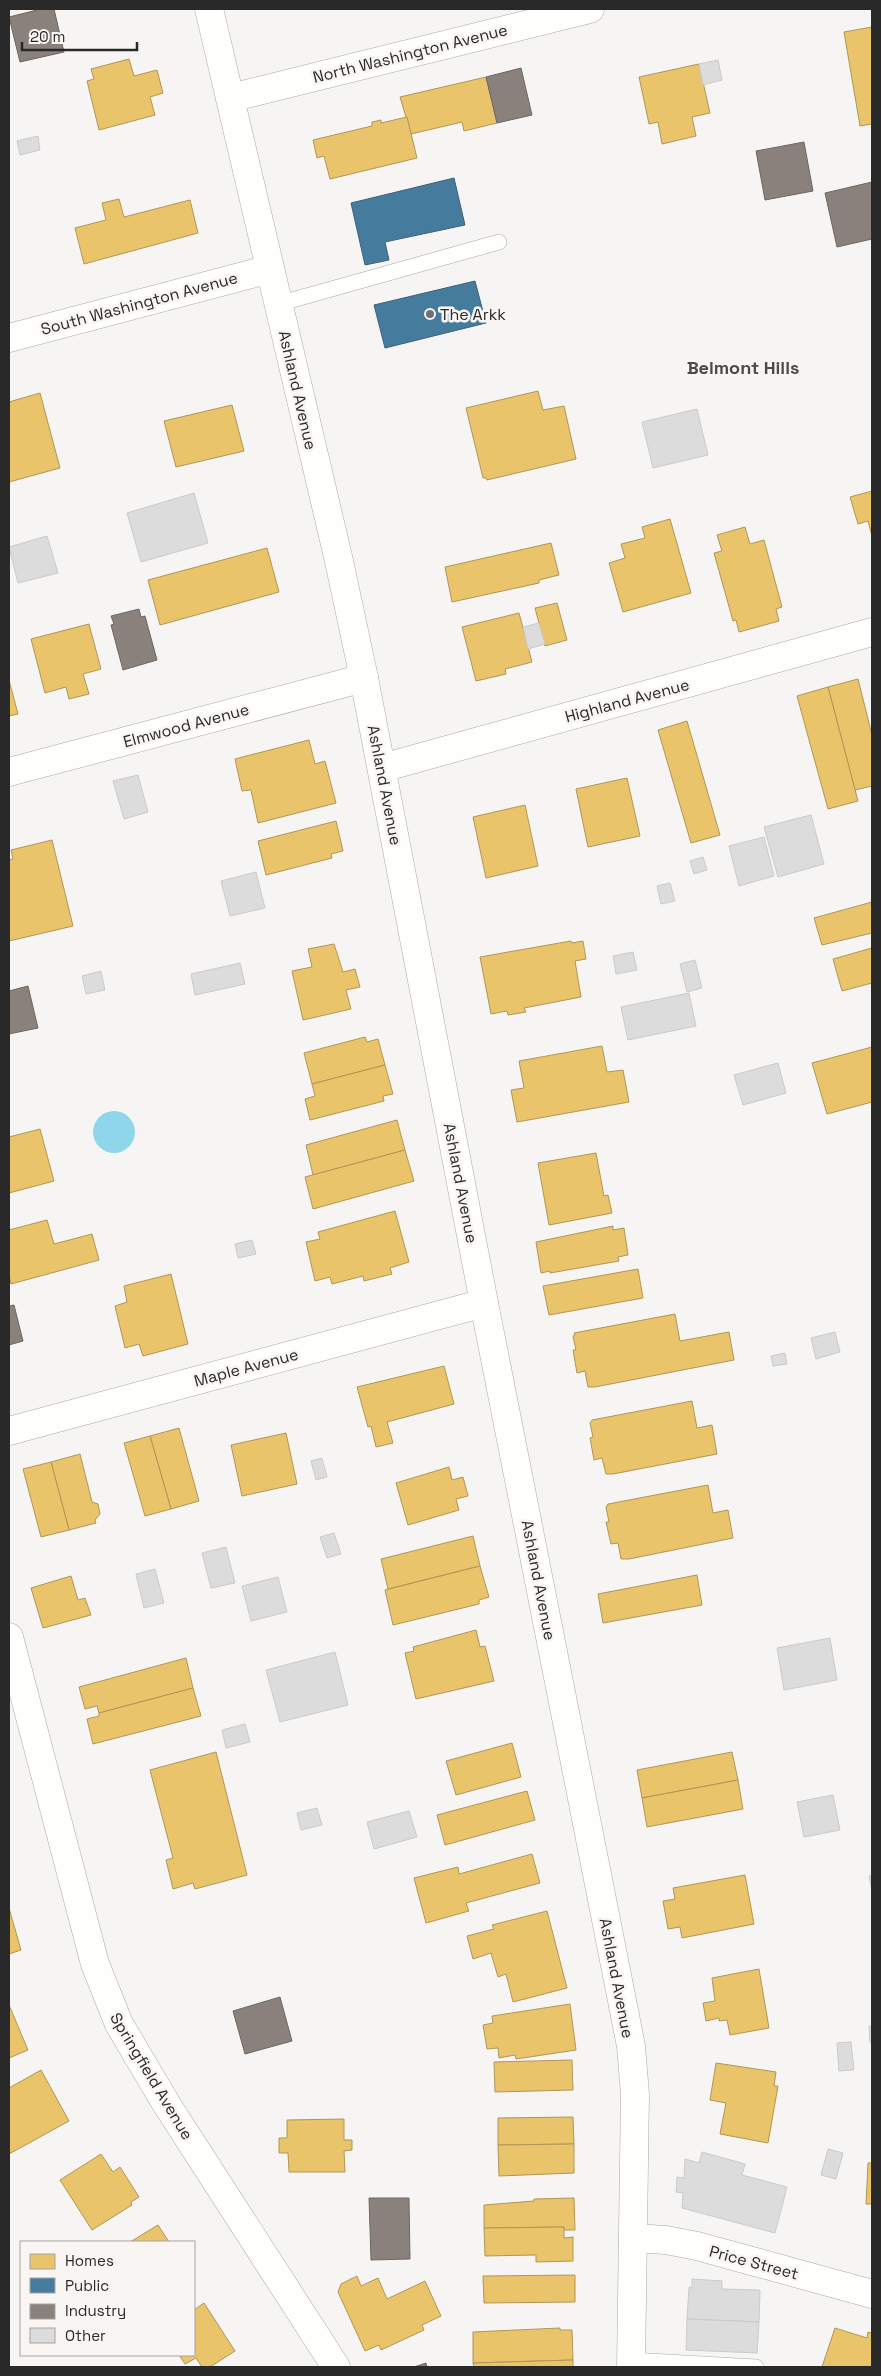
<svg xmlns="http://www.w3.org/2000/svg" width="881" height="2376" font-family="'Space Grotesk',sans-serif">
<rect width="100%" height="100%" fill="#f7f5f4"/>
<circle fill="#8ed7ea" cx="114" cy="1132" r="21"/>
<g fill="#e9c46a" stroke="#b09656">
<polygon points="872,27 872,124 860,126 844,32"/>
<polygon points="129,59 134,76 157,70 163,93 150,97 155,115 99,130 87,81 94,79 91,69"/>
<polygon points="699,64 710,113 692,117 696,136 662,144 658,122 649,124 639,77"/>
<polygon points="486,77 497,123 464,131 462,122 411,134 400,97"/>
<polygon points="407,117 417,158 330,179 324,156 317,158 313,140 372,126 372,122 381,120 381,123"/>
<polygon points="119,199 124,217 190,200 198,233 84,264 75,228 106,220 102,203"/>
<polygon points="538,391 543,410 564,406 576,459 487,480 486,478 483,478 466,408"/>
<polygon points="40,393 60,468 9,482 9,402"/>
<polygon points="232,405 244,451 176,467 164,421"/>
<polygon points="872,491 872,536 868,521 858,524 850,497"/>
<polygon points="670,519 691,593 623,612 609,563 625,558 621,544 645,538 642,527"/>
<polygon points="745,527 750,544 764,540 782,607 776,609 779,621 739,632 736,620 733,621 714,553 722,551 717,535"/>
<polygon points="551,543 559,575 539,580 539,583 452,602 445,567"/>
<polygon points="267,548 279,592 160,625 148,580"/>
<polygon points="557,603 567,640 545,646 535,608"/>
<polygon points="519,613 532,662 505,669 506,674 476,681 462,627"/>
<polygon points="89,624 101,669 83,674 89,694 69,699 66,687 45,693 31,639"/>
<polygon points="858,679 872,735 872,786 855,790 828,687"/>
<polygon points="9,680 18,714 9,716"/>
<polygon points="828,687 858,801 828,809 797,696"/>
<polygon points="687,721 720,835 691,843 658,730"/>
<polygon points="309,740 315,764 325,761 336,803 258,823 251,790 242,791 235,759"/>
<polygon points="627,778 640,836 588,847 576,789"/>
<polygon points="525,805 538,866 486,878 473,817"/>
<polygon points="336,821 343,851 331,854 332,858 266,875 258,841"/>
<polygon points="52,840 73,926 9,941 9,860 13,859 11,850"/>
<polygon points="872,902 872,933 822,945 814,918"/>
<polygon points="571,941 572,943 583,941 586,959 575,961 581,997 524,1008 526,1012 508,1015 507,1011 491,1014 480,957"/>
<polygon points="334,944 343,972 355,969 360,987 346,990 351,1009 303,1020 292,971 312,967 308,949"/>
<polygon points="872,948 872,983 842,991 833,959"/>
<polygon points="365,1037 367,1042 378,1039 385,1065 312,1084 304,1053"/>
<polygon points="602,1046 607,1072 623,1070 629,1102 517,1122 511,1090 524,1088 519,1061"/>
<polygon points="872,1047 872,1102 827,1114 812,1063"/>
<polygon points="385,1065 393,1094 383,1096 384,1101 310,1120 305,1099 315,1096 312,1084"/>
<polygon points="397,1120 405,1150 313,1175 306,1145"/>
<polygon points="40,1129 54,1181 9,1193 9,1137"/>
<polygon points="405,1150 414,1181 313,1209 305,1177"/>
<polygon points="596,1153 604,1196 608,1195 612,1213 549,1225 538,1163"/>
<polygon points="395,1211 409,1262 390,1268 392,1274 364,1281 363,1276 332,1284 330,1277 315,1281 306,1242 320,1239 318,1232"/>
<polygon points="47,1220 54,1244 92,1234 99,1260 11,1284 9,1275 9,1230"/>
<polygon points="613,1226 613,1230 624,1228 628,1255 618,1257 619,1261 550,1273 550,1271 541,1273 536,1242"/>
<polygon points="638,1269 643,1298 549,1315 543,1286"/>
<polygon points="171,1274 188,1344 143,1356 139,1344 125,1348 115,1306 127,1302 124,1286"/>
<polygon points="675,1314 680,1341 729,1332 734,1360 595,1387 588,1387 585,1371 577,1373 573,1350 576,1350 573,1336 575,1335 574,1333"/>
<polygon points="444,1366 454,1404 387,1422 393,1443 376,1447 371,1426 368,1427 357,1387"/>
<polygon points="692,1401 697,1428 712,1425 717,1454 613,1474 606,1474 602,1458 594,1460 590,1438 593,1437 590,1423 592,1420"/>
<polygon points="179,1428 199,1501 171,1509 150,1436"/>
<polygon points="286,1433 297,1484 242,1496 231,1445"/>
<polygon points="150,1436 171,1509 145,1516 124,1443"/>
<polygon points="80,1454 92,1502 98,1504 100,1514 95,1520 96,1523 69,1530 51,1462"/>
<polygon points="51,1462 69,1530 41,1537 23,1469"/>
<polygon points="449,1467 452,1480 463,1477 468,1496 456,1499 459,1510 408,1525 396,1483"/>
<polygon points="708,1485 713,1513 728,1510 733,1538 629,1559 621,1559 618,1543 611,1544 606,1522 609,1522 606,1507 608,1504"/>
<polygon points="473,1536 480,1566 388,1589 381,1559"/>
<polygon points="480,1566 489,1597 479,1600 479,1604 393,1625 385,1590"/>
<polygon points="697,1575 702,1605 603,1623 598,1594"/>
<polygon points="71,1576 78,1600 85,1598 91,1615 43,1628 31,1588"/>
<polygon points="476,1630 480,1647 485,1646 494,1681 416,1699 405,1653 414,1651 413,1647"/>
<polygon points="186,1658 193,1688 99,1713 97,1706 85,1709 79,1687"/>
<polygon points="193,1688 201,1716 93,1744 87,1719 99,1716 99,1713"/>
<polygon points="512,1743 521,1777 456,1795 446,1761"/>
<polygon points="216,1752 247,1875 195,1889 193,1883 173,1889 166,1860 173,1858 150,1770"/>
<polygon points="732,1752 738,1780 642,1798 637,1770"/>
<polygon points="738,1780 743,1809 647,1827 642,1798"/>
<polygon points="527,1791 535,1820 445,1845 437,1815"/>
<polygon points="532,1854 540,1883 466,1903 469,1911 426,1923 414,1878 458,1867 459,1874"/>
<polygon points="745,1875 754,1924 682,1938 680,1927 668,1929 663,1901 675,1899 673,1888"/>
<polygon points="9,1908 21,1950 9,1954"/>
<polygon points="547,1911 567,1988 513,2002 506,1974 498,1977 491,1953 473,1959 467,1936 494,1929 492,1925"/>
<polygon points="759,1969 769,2028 730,2035 727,2020 719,2021 719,2018 706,2021 703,2003 715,2001 712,1978"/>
<polygon points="570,2004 576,2050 516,2059 515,2055 499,2058 498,2048 487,2049 483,2025 493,2023 492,2016"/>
<polygon points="9,2005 28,2050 9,2058"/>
<polygon points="572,2060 573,2090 495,2092 494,2062"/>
<polygon points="716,2063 776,2072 774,2086 778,2086 768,2143 720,2134 726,2103 710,2100"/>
<polygon points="41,2070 69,2121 9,2154 9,2088"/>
<polygon points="573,2117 574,2144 498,2145 498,2118"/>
<polygon points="344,2119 344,2140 352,2140 352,2150 344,2151 345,2172 289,2172 288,2153 279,2153 279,2138 287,2138 287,2120"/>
<polygon points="574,2144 574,2173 499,2176 498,2145"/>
<polygon points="101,2154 113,2172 120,2167 139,2197 131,2202 132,2205 92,2230 60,2180"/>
<polygon points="868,2163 872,2163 872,2204 866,2204"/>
<polygon points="574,2198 575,2230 564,2230 564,2227 484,2228 484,2205 534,2201 534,2199"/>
<polygon points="158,2225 169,2242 130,2242"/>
<polygon points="564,2227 564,2238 573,2237 573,2261 536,2262 536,2255 485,2256 484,2228"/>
<polygon points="575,2275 575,2302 484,2303 483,2276"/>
<polygon points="357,2276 361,2286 378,2278 387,2299 425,2281 441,2316 422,2325 424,2330 381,2350 379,2345 365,2351 338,2292 341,2284"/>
<polygon points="204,2303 235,2351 210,2367 202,2367 196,2358 185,2364 179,2355 194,2355 194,2310"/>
<polygon points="560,2328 560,2330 572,2330 573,2360 473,2363 473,2332"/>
<polygon points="835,2328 867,2338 868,2332 872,2333 872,2367 822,2367"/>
<polygon points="573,2360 573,2367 474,2367 473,2363"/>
</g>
<g fill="#457b9d" stroke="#3d627a">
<polygon points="454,178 465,225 385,242 389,260 365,265 351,203"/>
<polygon points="475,281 486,323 385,348 374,305"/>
</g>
<g fill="#8a817c" stroke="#6d6763">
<polygon points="41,9 54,9 64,52 20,62 9,17"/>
<polygon points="521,68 532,115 497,123 486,77"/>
<polygon points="804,142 813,191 765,200 756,151"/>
<polygon points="872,182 872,239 837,247 825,193"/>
<polygon points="139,609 141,617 145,616 157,660 123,670 111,625 114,624 111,616"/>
<polygon points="28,986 38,1028 9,1034 9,991"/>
<polygon points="14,1305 23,1341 9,1345 9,1306"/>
<polygon points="280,1997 292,2041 245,2054 233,2011"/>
<polygon points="369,2198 409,2198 410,2259 371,2260"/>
<polygon points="426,2363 427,2367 414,2367"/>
</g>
<g fill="#dddcdc" stroke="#cbcaca">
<polygon points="718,60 722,80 703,85 699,64"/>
<polygon points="38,136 40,150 20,155 17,141"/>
<polygon points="697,409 708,455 653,468 642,422"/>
<polygon points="194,493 208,543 141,562 127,513"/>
<polygon points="47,536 58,573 18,583 9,547"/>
<polygon points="539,623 545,644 528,649 523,627"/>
<polygon points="138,775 148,812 124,819 113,781"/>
<polygon points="811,815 824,864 778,877 764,827"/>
<polygon points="764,837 774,876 739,886 729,846"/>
<polygon points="703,857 707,870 694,874 690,861"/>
<polygon points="256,872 265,908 230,916 221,881"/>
<polygon points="670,883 675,901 661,904 657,886"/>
<polygon points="633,952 637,970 616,974 613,956"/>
<polygon points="695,960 702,988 687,992 680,964"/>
<polygon points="240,963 245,984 195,995 191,974"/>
<polygon points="101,971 105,990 86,994 82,976"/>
<polygon points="689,993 696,1026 628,1040 621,1007"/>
<polygon points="778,1063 786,1093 743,1105 734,1075"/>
<polygon points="252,1240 256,1254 238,1258 235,1244"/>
<polygon points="835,1332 840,1352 816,1359 811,1338"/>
<polygon points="785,1353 787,1364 773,1366 771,1356"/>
<polygon points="322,1458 327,1477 316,1480 311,1461"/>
<polygon points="334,1533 341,1554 327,1558 320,1537"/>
<polygon points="226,1547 235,1583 211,1588 202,1553"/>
<polygon points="155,1569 164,1603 144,1608 136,1574"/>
<polygon points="278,1577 287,1612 251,1621 242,1586"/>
<polygon points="830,1638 837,1680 784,1690 777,1648"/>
<polygon points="335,1652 348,1705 280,1722 266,1670"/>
<polygon points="245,1724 250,1742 226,1748 222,1730"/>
<polygon points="833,1795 840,1830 804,1837 797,1802"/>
<polygon points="317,1808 322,1825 301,1830 297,1813"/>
<polygon points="409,1811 417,1837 374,1849 367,1822"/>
<polygon points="872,1875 872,1890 869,1876"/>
<polygon points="869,2026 872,2026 872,2042 870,2042"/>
<polygon points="851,2042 854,2070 839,2071 837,2043"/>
<polygon points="828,2149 843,2153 836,2179 821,2175"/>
<polygon points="702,2152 745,2164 742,2175 787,2187 775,2233 682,2208 683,2193 676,2192 677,2177 684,2178 685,2159 699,2163"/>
<polygon points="692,2279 722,2281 722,2289 760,2290 759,2322 687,2319 689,2287 692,2288"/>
<polygon points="687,2319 759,2322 757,2353 686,2350"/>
</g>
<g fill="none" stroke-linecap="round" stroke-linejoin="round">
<g stroke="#aaa9a8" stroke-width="16">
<g id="service">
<polyline points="278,304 499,242"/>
<polyline points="631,2360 756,2367"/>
</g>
</g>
<g stroke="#aaa9a8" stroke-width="29">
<g id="minor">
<polyline points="230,98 590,9"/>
<polyline points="9,338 270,269"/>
<polyline points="382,768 872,632"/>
<polyline points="9,772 364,678"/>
<polyline points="9,1431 484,1303"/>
<polyline points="9,1637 95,1964 119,2024 167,2105 336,2367"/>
<polyline points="634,2238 666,2240 697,2246 872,2294"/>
</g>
</g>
<g stroke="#aaa9a8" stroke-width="29">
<polyline id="tertiary" points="209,9 339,561 364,678 484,1303 631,2046 635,2094 631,2367"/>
</g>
<use href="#service" stroke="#fefefd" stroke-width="15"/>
<use href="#minor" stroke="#fefefd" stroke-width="28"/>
<use href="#tertiary" stroke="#fefefd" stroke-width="28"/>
</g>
<circle fill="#727070" stroke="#f8f5f3" stroke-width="2" cx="430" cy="314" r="5"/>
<g text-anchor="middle" stroke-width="5" stroke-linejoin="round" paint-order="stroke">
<g font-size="16" fill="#2a2929" stroke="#f8f5f3">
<text transform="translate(410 53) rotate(-14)" y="6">North Washington Avenue</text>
<text transform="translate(139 303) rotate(-15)" y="6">South Washington Avenue</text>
<text transform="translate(298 390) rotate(77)" y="6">Ashland Avenue</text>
<text transform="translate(627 700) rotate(-15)" y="6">Highland Avenue</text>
<text transform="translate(186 725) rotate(-15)" y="6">Elmwood Avenue</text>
<text transform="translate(385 785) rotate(79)" y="6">Ashland Avenue</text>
<text transform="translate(461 1183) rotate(79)" y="6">Ashland Avenue</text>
<text transform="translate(246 1367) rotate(-15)" y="6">Maple Avenue</text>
<text transform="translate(539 1580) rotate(79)" y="6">Ashland Avenue</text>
<text transform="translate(617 1978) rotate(79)" y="6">Ashland Avenue</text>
<text transform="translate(152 2076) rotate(59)" y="6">Springfield Avenue</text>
<text transform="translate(754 2262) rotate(15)" y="6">Price Street</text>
</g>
<g font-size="16" fill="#2a2929" stroke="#f8f5f3" text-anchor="start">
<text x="440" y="320">The Arkk</text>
</g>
<g font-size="18" font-weight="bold" fill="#4d4b4a" stroke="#f8f5f3">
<text x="743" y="374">Belmont Hills</text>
</g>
</g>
<rect width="881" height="2376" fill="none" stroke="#2a2929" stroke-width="20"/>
<rect x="20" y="2241" width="175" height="115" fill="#f8f5f3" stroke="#a6a3a2"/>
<rect x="30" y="2254" width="25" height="15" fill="#e9c46a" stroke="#a6a3a2"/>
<text x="65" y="2266" font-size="15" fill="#2a2929">Homes</text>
<rect x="30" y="2278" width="25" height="15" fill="#457b9d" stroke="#a6a3a2"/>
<text x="65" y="2291" font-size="15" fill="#2a2929">Public</text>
<rect x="30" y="2304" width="25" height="15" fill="#8a817c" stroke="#a6a3a2"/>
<text x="65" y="2316" font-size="15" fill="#2a2929">Industry</text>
<rect x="30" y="2328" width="25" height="15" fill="#dddcdc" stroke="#a6a3a2"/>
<text x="65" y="2341" font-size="15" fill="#2a2929">Other</text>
<path d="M22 42v8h115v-8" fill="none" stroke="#2a2929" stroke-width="2.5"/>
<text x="30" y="42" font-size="15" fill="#2a2929" stroke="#f8f5f3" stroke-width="4" paint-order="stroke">20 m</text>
</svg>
